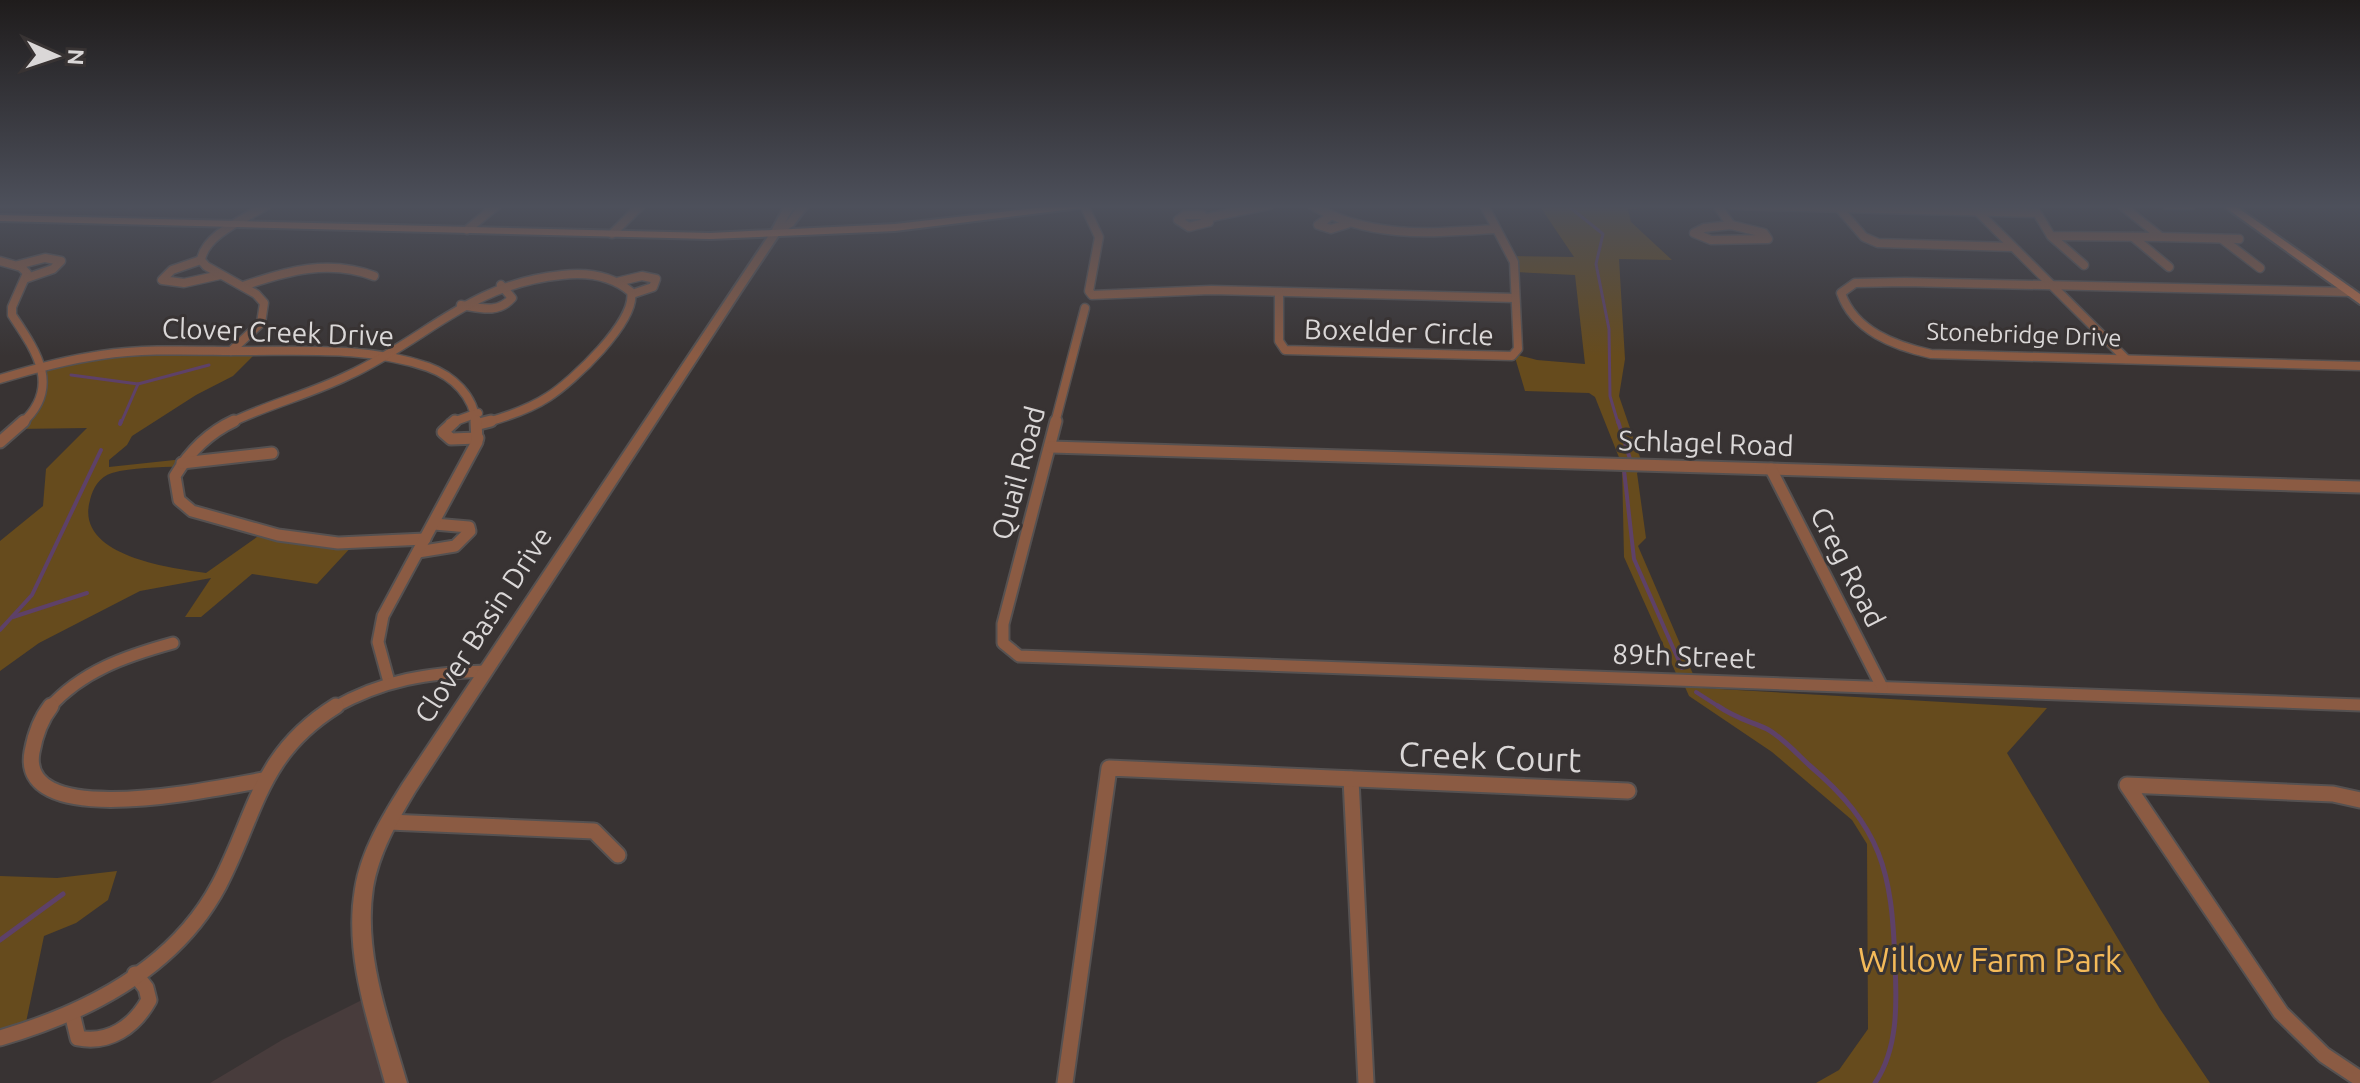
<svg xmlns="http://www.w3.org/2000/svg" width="2360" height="1083" font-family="Ubuntu,sans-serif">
<rect width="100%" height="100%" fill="#383333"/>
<polygon fill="#483c3c" points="372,995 396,1083 210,1083 282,1040"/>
<g fill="#664b1d">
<polygon points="1539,205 1702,205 1628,209 1631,222 1672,260 1619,259 1625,359 1619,396 1643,466 1637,473 1646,538 1638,546 1696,681 1679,680 1624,557 1622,465 1595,397 1589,393 1525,391 1514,354 1537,360 1585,364 1575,275 1515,272 1511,256 1574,257"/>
<path d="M258,351l-25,25 -37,19 -64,41 -5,9 -18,15v7l75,-8 -4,7c-22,2 -48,1 -68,7 -13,4 -19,15 -22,27 -16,56 80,68 116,73l58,-41 90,12 -37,40 -65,-10 -51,43h-16l26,-39 -71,13 -101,52 -39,28v-130l43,-35 3,-37 41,-41 -72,1 24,-23 1,-39 62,-12z"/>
<polygon points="1685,687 2047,708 2007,753 2160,1009 2210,1083 1816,1083 1839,1070 1868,1029 1867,844 1852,820 1772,752 1689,696"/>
<polygon points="117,871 108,900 76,923 44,936 24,1032 0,1038 0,876 57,878"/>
</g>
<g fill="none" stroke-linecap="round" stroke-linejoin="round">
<g stroke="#5e4168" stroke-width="3">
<polyline points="1567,205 1603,234 1596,264 1609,329 1610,396 1618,423"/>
<polyline points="129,208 138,205"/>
<polyline points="71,375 138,384 209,365"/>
<polyline points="121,423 138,384"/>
</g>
<g stroke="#5e4168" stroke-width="4">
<polyline points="1618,421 1630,459"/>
<polyline points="120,424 121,421"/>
<polyline points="1624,470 1634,559 1682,668"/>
<polyline points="13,617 87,593"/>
<polyline points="0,630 32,595 101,450"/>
<polyline points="1696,692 1721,708"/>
</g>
<g stroke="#5e4168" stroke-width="5">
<path d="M1718,706c17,12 31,15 49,23 15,8 30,25 42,36 73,62 83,106 86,199 2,40 3,85 -20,119"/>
<polyline points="0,940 63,894"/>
</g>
<g stroke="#555151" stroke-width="11">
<g id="minor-far2">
<polyline points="1084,205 1099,237 1089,291 1092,295 1211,290 1515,298"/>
<path d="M1312,205c56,34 120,28 183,24"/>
<polyline points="1717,205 1731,225"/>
<polyline points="1732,205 2037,213 2051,236 2161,237 2121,205"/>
<polyline points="2167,205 2191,205"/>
<polyline points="1838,207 1864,237 1878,243 2011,247"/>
<polyline points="1975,209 2126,359"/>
<polygon points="1185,215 1202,215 1209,222 1189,227 1178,220"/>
<polyline points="1329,217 1318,225 1331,229 1347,224"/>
<polyline points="1207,218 1269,205"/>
<polygon points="1731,225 1764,233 1768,239 1711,240 1694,233 1704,228"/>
<polyline points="467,230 497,205"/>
<polyline points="612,234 641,205"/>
<polyline points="2051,236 2084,265"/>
<polyline points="2133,237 2169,267"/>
<polyline points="2161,237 2239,239"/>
<polyline points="2222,239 2260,268"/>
<polyline points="201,260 172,270 162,280 184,283 220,275"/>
<path d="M0,261l21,6 6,6 -15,34v8c24,36 50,72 10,108"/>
<polyline points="18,265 45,258 61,261 53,269 27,278"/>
<polyline points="617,282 642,276 656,279 653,287 632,294"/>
<path d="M243,286c44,-15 86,-27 131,-10"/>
<polyline points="1279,292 1279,341 1285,350 1512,356 1518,349 1514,262 1484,205"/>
<path d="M2350,292l-445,-10 -50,1 -14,10c13,38 54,53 90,61l429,12"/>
<path d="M461,305c19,3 37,9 51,-7l-11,-13"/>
<path d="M231,351l30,-28 3,-20 -8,-9 -50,-28 -5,-6c4,-26 46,-42 66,-55"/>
<path d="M0,379c33,-10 66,-19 101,-24 48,-7 97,-4 146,-4 60,0 123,-4 181,16 25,9 46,29 48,56"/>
<path d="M230,423c39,-19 81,-29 119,-48 79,-37 121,-91 213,-100 25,-3 49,0 69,17 6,29 -59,90 -83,105 -20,13 -42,20 -64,26"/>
<polyline points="450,423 478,413"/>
<polyline points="1055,423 1085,308"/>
</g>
</g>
<g stroke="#555151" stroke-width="15">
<g id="minor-far1">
<path d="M234,421c-26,12 -44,30 -59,55l4,24 13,11 86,24 60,8 87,-4"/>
<polyline points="455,421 443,432 451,439 478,438"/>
<polyline points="1056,421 1003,624 1003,643 1019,656 2360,705"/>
<polyline points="479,424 491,421"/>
<polyline points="0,442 24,421"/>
<polyline points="1051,447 2360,487"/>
<polyline points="182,463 272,453"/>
<polyline points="1771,469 1882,687"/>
<polyline points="418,552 455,546 470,531 469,527 434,524"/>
<polyline points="389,682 378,642 383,616 477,442 476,421"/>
<path d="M49,708c33,-37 77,-52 124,-65"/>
<path d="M333,708c52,-29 95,-35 153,-37"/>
</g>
</g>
<g stroke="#555151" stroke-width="19">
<g id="minor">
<path d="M51,706c-11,14 -16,29 -19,46 -15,82 193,34 232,28"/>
<polyline points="1351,779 1366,1083"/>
<polyline points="2360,800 2333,794 2127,785 2281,1013 2324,1055 2360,1079"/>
<polyline points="389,822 594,831 618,855"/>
<path d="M72,1013l6,25c31,6 56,-11 71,-38l-3,-12 -11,-14"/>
<path d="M0,1038c86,-25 175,-70 219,-153 38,-73 40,-131 117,-179"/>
<polyline points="1065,1083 1109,768 1628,791"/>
</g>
</g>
<g stroke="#555151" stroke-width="4">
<path id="tertiary" d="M785,205h10l-10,18 14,-18h10l-16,21 -14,9 -38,57 -326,500c-18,30 -36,61 -42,96 -10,66 16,133 34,195h-22c-17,-62 -41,-129 -30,-194 6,-39 28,-74 48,-106l366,-548z"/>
</g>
<g stroke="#555151" stroke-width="4">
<g id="secondary">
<polygon points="1061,205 1085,205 1080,208 895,231 710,239 0,221 0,215 710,233 895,224"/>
<polygon points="2222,205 2234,205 2360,294 2360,304"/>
</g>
</g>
<use href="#minor-far2" stroke="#8b5b43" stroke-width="8"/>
<use href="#minor-far1" stroke="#8b5b43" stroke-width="11"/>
<use href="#minor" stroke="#8b5b43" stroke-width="15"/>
<use href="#tertiary" fill="#8b5b43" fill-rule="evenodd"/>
<use href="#secondary" fill="#ba6e48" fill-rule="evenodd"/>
</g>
<linearGradient id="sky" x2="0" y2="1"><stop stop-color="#1f1c1c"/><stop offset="0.58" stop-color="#4d505b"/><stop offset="1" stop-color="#4d505b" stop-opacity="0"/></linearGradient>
<rect width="2360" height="356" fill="url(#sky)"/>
<g text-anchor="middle" stroke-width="6" stroke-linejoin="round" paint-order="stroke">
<g font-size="24" fill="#dad7d7" stroke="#383333">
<text transform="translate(2024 335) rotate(2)" y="8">Stonebridge Drive</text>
</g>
<g font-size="28" fill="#dad7d7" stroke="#383333">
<text transform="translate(278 332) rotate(2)" y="10">Clover Creek Drive</text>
<text transform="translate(1399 332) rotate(2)" y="10">Boxelder Circle</text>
<text transform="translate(1706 443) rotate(2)" y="10">Schlagel Road</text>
<text transform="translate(1018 473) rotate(-75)" y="10">Quail Road</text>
<text transform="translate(1848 567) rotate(63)" y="10">Creg Road</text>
<text transform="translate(483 625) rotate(-57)" y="10">Clover Basin Drive</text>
<text transform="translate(1684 656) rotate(2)" y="10">89th Street</text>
</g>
<g font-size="34" fill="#dad7d7" stroke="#383333">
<text transform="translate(1490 757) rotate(2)" y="12">Creek Court</text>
</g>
<g font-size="34" fill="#f4ba59" stroke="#383333">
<text x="1990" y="972">Willow Farm Park</text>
</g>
</g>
<g transform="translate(56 56) rotate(93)" stroke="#383333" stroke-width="6" paint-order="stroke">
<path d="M0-6L14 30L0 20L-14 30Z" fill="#dad7d7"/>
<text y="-12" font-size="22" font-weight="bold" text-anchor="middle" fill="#dad7d7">N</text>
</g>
</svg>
